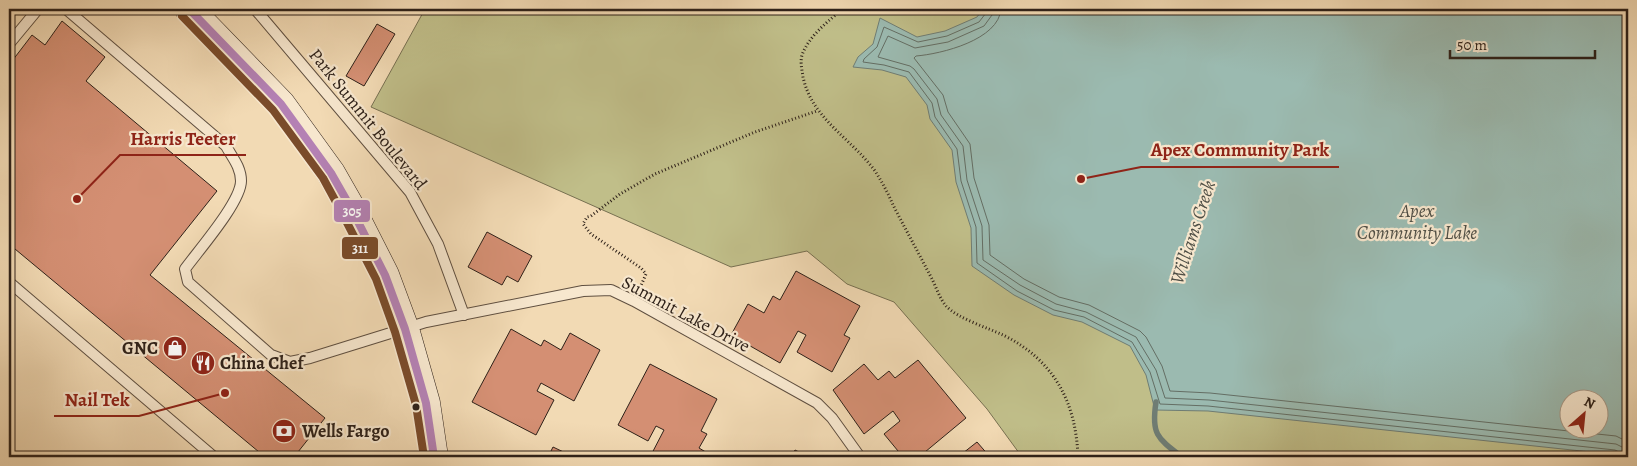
<svg xmlns="http://www.w3.org/2000/svg" width="1637" height="466" font-family="Alegreya,serif">
<rect width="100%" height="100%" fill="#f2dab4"/>
<filter id="stains"><feTurbulence type="fractalNoise" baseFrequency=".004" numOctaves="4"/><feColorMatrix values="0 0 0 0 .2 0 0 0 0 .09 0 0 0 0 .02 0 0 0 .5 -.17"/></filter>
<radialGradient id="worn" r=".72"><stop offset=".6" stop-color="#630" stop-opacity="0"/><stop offset="1" stop-color="#630" stop-opacity=".3"/></radialGradient>
<path fill="#c0be89" stroke="#777051" fill-rule="evenodd" d="M425,9h1203v448h-606l-35,-48 -93,-107 -47,-18 -40,-33 -76,16 -360,-160zM1570,398h30v30h-30z"/>
<path fill="#9bbab0" stroke="#6f7d74" fill-rule="evenodd" d="M983,9h645v447l-420,-45 -53,-1 -9,-35 -16,-29 -48,-24 -29,-7 -39,-20 -42,-29 -1,-38 -15,-46 -4,-32 -22,-31 -3,-14 -21,-28 -24,-7 -29,-3 5,-10 15,-13 7,-26 37,19 28,-6 32,-14zM1570,398h30v30h-30z"/>
<g fill="none" stroke-linecap="round" stroke-linejoin="round">
<g stroke="#646e64" stroke-width="1">
<polyline points="987,9 986,13 979,22 947,36 918,42 884,27 877,47 864,59 863,62 884,65 909,72 932,103 935,117 957,149 961,181 976,227 977,263 1017,291 1054,310 1084,317 1132,342 1150,372 1160,404 1208,406 1615,450 1619,452 1620,457"/>
<polyline points="993,9 992,15 984,26 948,42 915,48 888,36 878,57 910,66 914,69 937,99 941,115 963,146 967,180 982,226 983,260 1020,285 1056,304 1086,312 1136,337 1156,370 1165,398 1209,400 1616,444 1624,448 1627,457"/>
<path d="M1001,9c-2,31 -60,45 -85,47l-2,2 29,37 5,17 22,32 4,34 15,47 1,30 34,24 35,18 30,8 51,26 6,6 16,29 8,25 40,2 406,43 12,6"/>
</g>
<path stroke="#6f7d74" stroke-width="5.5" d="M1156,402c-5,32 1,36 26,55"/>
</g>
<g fill="#d48f73" stroke="#2e2119">
<polygon points="62,21 105,57 86,81 217,191 150,275 325,418 294,457 265,457 9,244 9,65 32,35 45,45"/>
<polygon points="377,24 395,34 364,86 346,76"/>
<polygon points="487,232 532,256 518,282 507,276 502,285 468,267"/>
<polygon points="796,271 860,306 844,335 850,338 832,372 797,352 806,335 798,331 780,363 731,335 748,304 764,313 773,296 780,300"/>
<polygon points="511,329 541,346 544,340 561,350 570,333 600,350 574,401 541,383 537,391 554,400 536,435 472,402"/>
<polygon points="918,360 966,418 919,457 903,457 884,434 900,421 893,411 864,434 833,390 864,364 878,380 889,371 895,378"/>
<polygon points="650,364 717,399 701,431 707,434 699,448 714,457 650,457 664,430 656,426 648,441 618,425"/>
<polygon points="977,442 990,457 958,457"/>
<polygon points="553,447 574,457 548,457"/>
<polygon points="795,450 809,457 791,457"/>
</g>
<g fill="none" stroke-linecap="round" stroke-linejoin="round">
<g stroke="#5f4f40" stroke-width="12">
<g id="lane">
<path d="M66,9l160,137c6,11 15,21 15,35 0,21 -43,70 -56,88l3,13 83,73 19,7 20,-4 116,-36 157,-31 28,-1 23,11 183,102 15,15 28,39"/>
<polyline points="255,9 410,192 438,244 464,315"/>
<polyline points="9,44 38,9"/>
<polyline points="9,282 214,457"/>
</g>
</g>
<g stroke="#2e2119" stroke-width="29">
<polyline id="secondary" points="189,9 281,104 331,173 351,208 385,275 405,329 426,403 434,457"/>
</g>
<g stroke="#2e2119" stroke-width="3" stroke-dasharray="1 2.5" stroke-linecap="butt">
<path d="M843,9c-15,12 -34,27 -41,46 -2,7 0,15 1,22 9,42 48,61 72,94 7,11 13,22 18,34 13,25 26,49 39,74 4,8 8,20 14,27 11,12 42,22 57,29 51,25 73,67 75,122"/>
<polyline points="640,288 646,274 641,268 591,234 583,224 587,217 591,216 620,194 655,174 755,132 817,111"/>
</g>
<use href="#lane" stroke="#f7e7ce" stroke-width="10"/>
<use href="#secondary" stroke="#f7e7ce" stroke-width="28"/>
<g stroke="#f7e7ce" stroke-width="11">
<polyline id="bus-1" points="189,9 281,104 331,173 351,208 385,275 405,329 426,403 434,457"/>
</g>
<g stroke="#f7e7ce" stroke-width="11">
<polyline id="bus-2" points="182,16 273,110 323,178 342,213 376,279 395,332 416,405 424,457"/>
</g>
<use href="#bus-1" stroke="#b481b4" stroke-width="8"/>
<use href="#bus-2" stroke="#7a4b2a" stroke-width="8"/>
</g>
<defs>
<g id="shop-disc" transform="scale(1.25)"><circle r="9.5" fill="#8f2418" stroke="#f7e7ce"/><path d="M-5-2.5h2.3a2.7 3.5 0 0 1 5.4 0H5L5.5 6h-11ZM-1.5-2.5h3a1.5 2.3 0 0 0-3 0Z" fill="#fff"/></g>
<g id="restaurant-disc" transform="scale(1.25)"><circle r="9.5" fill="#8f2418" stroke="#f7e7ce"/><path d="M-5-6h1v4h1v-4h1v4h1v-4h1v5L-1.5 .5V6h-2V.5L-5-1ZM5-6V6H3V1.5H1.5Q1.5-4 5-6Z" fill="#fff"/></g>
<g id="bank-disc" transform="scale(1.25)"><circle r="9.5" fill="#8f2418" stroke="#f7e7ce"/><path d="M-6-4H6V4H-6ZM0-2.3a2.3 2.3 0 1 0 0 4.6a2.3 2.3 0 1 0 0-4.6Z" fill="#fff"/></g>
</defs>
<g fill-rule="evenodd">
<use href="#shop-disc" x="175" y="348"/>
<use href="#restaurant-disc" x="203" y="363"/>
<use href="#bank-disc" x="284" y="431"/>
</g>
<circle fill="#2e2119" stroke="#f7e7ce" stroke-width="2" cx="416" cy="407" r="4.5"/>
<g text-anchor="middle" stroke-width="4.5" stroke-linejoin="round" paint-order="stroke">
<g font-size="18" fill="#2e2119" stroke="#f7e7ce">
<text transform="translate(368 119) rotate(51)" y="6">Park Summit Boulevard</text>
<text transform="translate(686 314) rotate(28)" y="6">Summit Lake Drive</text>
</g>
<g font-size="18" font-weight="bold" fill="#2e2119" stroke="#f7e7ce" text-anchor="start">
<text x="158" y="354" text-anchor="end">GNC</text>
<text x="220" y="369">China Chef</text>
<text x="302" y="437">Wells Fargo</text>
</g>
<g font-size="19" font-style="italic" fill="#4f4f46" stroke="#f7e7ce">
<text x="1417" y="217">Apex<tspan x="1417" dy="22">Community Lake</tspan></text>
<text transform="translate(1192 232) rotate(-72)" y="7">Williams Creek</text>
</g>
</g>
<path fill="none" stroke="#8f2418" stroke-width="2" d="M77 199L120 155H246M1081 179L1141 167H1339M225 393L139 416H54"/>
<g fill="#8f2418" stroke="#f7e7ce" stroke-width="2">
<circle cx="77" cy="199" r="5"/>
<circle cx="1081" cy="179" r="5"/>
<circle cx="225" cy="393" r="5"/>
</g>
<g font-size="19" text-anchor="middle" font-weight="bold" fill="#8f2418" stroke="#f7e7ce" stroke-width="4.5" stroke-linejoin="round" paint-order="stroke">
<text x="183" y="145">Harris Teeter</text>
<text x="1240" y="156">Apex Community Park</text>
<text x="97" y="406">Nail Tek</text>
</g>
<g stroke="#f7e7ce" stroke-width="2">
<rect x="333" y="199" width="38" height="24" rx="5" fill="#b481b4"/>
<rect x="341" y="236" width="38" height="24" rx="5" fill="#7a4b2a"/>
</g>
<g font-size="14" text-anchor="middle" font-weight="bold" fill="#fff">
<text x="352" y="216">305</text>
<text x="360" y="253">311</text>
</g>
<rect width="1637" height="466" fill="none" stroke="#f2dab4" stroke-width="30"/>
<rect x="10" y="10" width="1617" height="446" fill="none" stroke="#2e2119" stroke-width="2.5"/>
<rect x="15" y="15" width="1607" height="436" fill="none" stroke="#2e2119"/>
<g transform="translate(1584 414) rotate(27)"><circle r="24" fill="#f7e7ce" stroke="#a79886"/>
<path d="M0-4L9 19L0 12L-9 19Z" fill="#8f2418"/>
<text y="-8" font-size="14" font-weight="bold" text-anchor="middle" fill="#2e2119">N</text>
</g>
<path d="M1450 50v8h145v-8" fill="none" stroke="#2e2119" stroke-width="2.5"/>
<text x="1457" y="50" font-size="15" fill="#2e2119" stroke="#f7e7ce" stroke-width="4" paint-order="stroke">50 m</text>
<rect width="100%" height="100%" filter="url(#stains)"/>
<rect width="100%" height="100%" fill="url(#worn)"/>
</svg>
